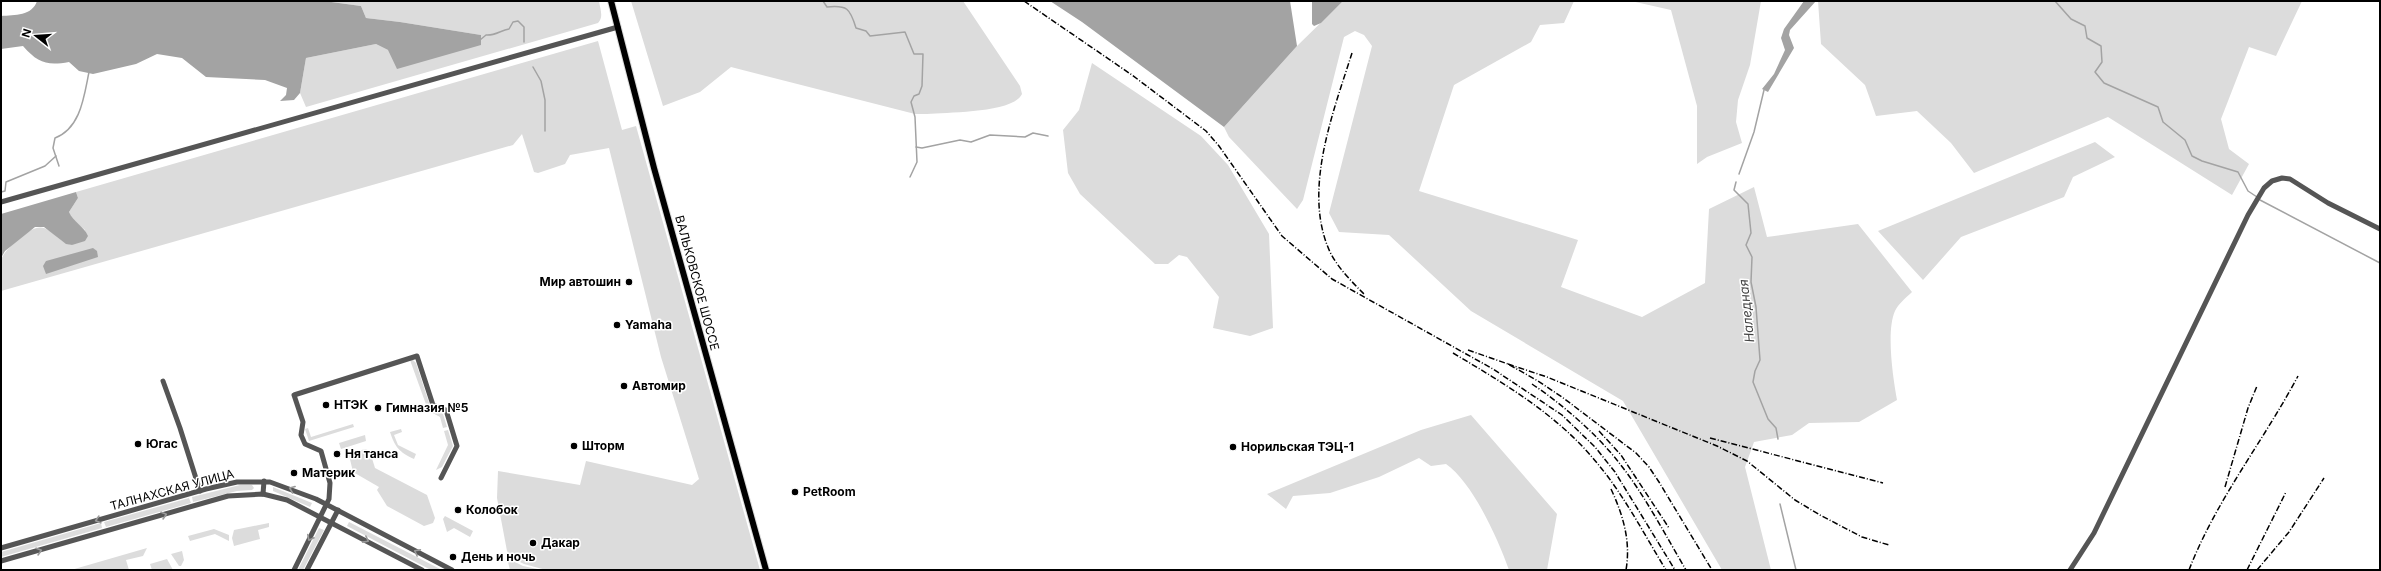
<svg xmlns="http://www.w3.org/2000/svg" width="2381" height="571" font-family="Inter,sans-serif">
<rect width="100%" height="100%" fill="#fff"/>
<g fill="#dcdcdc">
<path d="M324,1h275c1,8 5,16 -1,22l-292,84 -6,-14 6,-35 70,-14 12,6 93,-5v-10l-81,-13 -34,-4 -5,-12z"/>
<path d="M631,1h332l57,85 2,8c-9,19 -74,18 -95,20h-12l-184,-47 -31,25 -37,14z"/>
<path d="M1343,1h231l-10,22 -24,2 -9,17 -77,43 -35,106 159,49 -17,47 81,30 63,-34 4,-74 45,-22 13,50 91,-13 54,68c-5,5 -14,12 -17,19 -9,20 -2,67 2,89l-38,22 -50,1 -17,12 -38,7 -9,25 26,103h-49l-99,-169 -152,-90 -82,-76 -50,-3 -10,-19 43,-167 -8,-11 -9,-4 -11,6 -41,163 -6,9 -68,-72 -5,-10 73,-81z"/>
<polygon points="1631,1 1761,1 1750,65 1738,100 1736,122 1742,143 1707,157 1697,164 1697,106 1671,10"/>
<polygon points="1818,1 2302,1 2276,56 2249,47 2221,119 2229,149 2249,164 2232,195 2108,117 1974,173 1951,143 1917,111 1876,116 1865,85 1821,44"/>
<path d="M598,41l24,89 14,-4 124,444h-214l-22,-6 -12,-6 -5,-7 -10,-53 1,-27 82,14 6,-24 106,24 7,-6 -38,-122 -52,-209 -39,7 -5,9 -27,9 -4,-1 -12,-38 -9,11 -512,146c0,-9 -1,-22 0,-31 3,-10 30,-37 43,-32 11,4 16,15 28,17l13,-15 -14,-12 -2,-6 9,-14 -2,-6z"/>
<polygon points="1092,63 1201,136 1228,165 1269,234 1273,328 1250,336 1213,328 1219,297 1187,257 1179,255 1168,264 1155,264 1080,194 1068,173 1063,130 1079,110"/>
<polygon points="2095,142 2115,157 2073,177 2064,197 1961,237 1923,280 1878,231"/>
<polygon points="410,360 413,360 416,363 430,406 428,410"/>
<polygon points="433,408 443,414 447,427 443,428 440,417 431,412"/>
<path d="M1471,415l86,99 -10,56h-38c-11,-31 -36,-87 -63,-106l-15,2 -12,-8 -40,19 -49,16 -37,3 -7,13 -19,-15 154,-64z"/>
<polygon points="353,424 354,427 309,441 305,429 308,428 311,437"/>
<path d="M401,429l1,3 -8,3 4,10 18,9 -2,5c-15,-7 -19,-12 -24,-27z"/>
<polygon points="448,430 453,446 442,467 436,470 448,445 444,431"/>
<polygon points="365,435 366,441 341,449 339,443"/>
<polygon points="366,449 370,452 375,468 427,495 435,518 433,523 424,526 387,506 377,490 379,487 353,472 349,455 353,452"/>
<polygon points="240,485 252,485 254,488 252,490 237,491 193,502 192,497"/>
<polygon points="273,487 312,503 310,507 273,491"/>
<polygon points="189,498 191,503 106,527 104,522"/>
<polygon points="445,516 473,531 470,537 454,528 447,532 443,519"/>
<polygon points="349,522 442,570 431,570 347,526"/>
<polygon points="101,523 102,528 1,557 1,552"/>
<polygon points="269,523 269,527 258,530 260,539 234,546 232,538 234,530"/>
<polygon points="319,528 324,530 303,570 298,570"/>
<polygon points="214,529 229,535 229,541 215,534 190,541 188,536"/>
<polygon points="147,548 143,556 126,560 129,570 71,570"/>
<polygon points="182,551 184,560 181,566 179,566 171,554"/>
<polygon points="507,558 523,566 542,570 510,570"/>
<polygon points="167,559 173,570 152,570 150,564"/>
</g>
<g fill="#a3a3a3">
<path d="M37,1h287l37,5 5,12 34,4 81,13v10l-84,24 -9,-19 -12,-6 -70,14 -6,35 -6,7 -14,1 6,-6 1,-7 -22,-8 -59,-3 -24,-19 -25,-4 -21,10 -43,10 -14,-3 -10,-9c-22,4 -31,1 -46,-16l-22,3v-33c14,-1 31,0 36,-15z"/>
<polygon points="1050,1 1290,1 1297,46 1224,127 1082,22"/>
<polygon points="1312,1 1343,1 1321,23 1314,26 1312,24"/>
<polygon points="1804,1 1816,1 1790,30 1789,35 1794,48 1768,92 1762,89 1774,74 1785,50 1781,38 1784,29"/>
<path d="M76,192l2,6 -9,14c4,10 15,14 19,24l-3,5 -13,4 -6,-1 -22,-17h-9l-30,24 -4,7v-44z"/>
<polygon points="93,248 97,251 98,257 46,274 43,266 46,261"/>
</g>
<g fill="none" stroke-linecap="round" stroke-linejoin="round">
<g stroke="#a3a3a3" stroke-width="1.5">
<path d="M823,1l4,6c20,-2 23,1 29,21l10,3 4,5 35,-4 9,22h9l-1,32 -3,8 -5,2 -3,6 4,15 2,45 -7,15"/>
<polyline points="1996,1 2023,1"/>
<polyline points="2055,1 2071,19 2085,26 2087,38 2101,46 2102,62 2095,72 2104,83 2158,107 2163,122 2185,140 2192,156 2202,161 2238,172 2248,191 2257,197"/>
<path d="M480,40l6,-5c9,1 15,-5 23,-6l4,-7 5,-1 6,6v15"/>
<polyline points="533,67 541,81 545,100 545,131"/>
<polyline points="916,147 922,148 960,140 971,142 990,135 1025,137 1033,133 1048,136"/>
<path d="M59,166l-6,-18 2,-10c26,-10 29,-42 34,-66"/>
<polyline points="1739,174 1754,132 1764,90"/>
<polyline points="1736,182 1734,190 1748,204 1751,233 1746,245 1752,257 1751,282 1756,307 1760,360 1755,371 1753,382 1768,419 1776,428 1778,439"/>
<polyline points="1,192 5,191 6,182 45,166 56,156"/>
<polyline points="2260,200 2380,263"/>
<polyline points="1780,504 1796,570"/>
</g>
<g stroke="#dbdbdb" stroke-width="8">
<polyline id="major" points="611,1 654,168 766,570"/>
</g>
<g stroke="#555" stroke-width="5">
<polyline points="1,202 618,27"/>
<polyline points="163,381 180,428 200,491"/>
<polyline points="263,494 264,481"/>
<polyline points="1,548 206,489 237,482 270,482 316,499 452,570"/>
<polyline points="1,561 228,496 263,494 287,500 422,570"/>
<polyline points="294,570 329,499 330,483 321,451 305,444 301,435 303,422 294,395 417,356 433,405 446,410 457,446 441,478"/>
<polyline points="307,570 338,510"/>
<polyline points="2070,570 2094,533 2248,215 2264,188 2272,181 2282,178 2290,179 2328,203 2380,229"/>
</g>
<use href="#major" stroke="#000" stroke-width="6"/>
<g stroke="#000" stroke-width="1.5" stroke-dasharray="6 2 1 2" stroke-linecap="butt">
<polyline points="1024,1 1132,75 1206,131 1219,146 1282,236 1332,279 1493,369 1562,415 1595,447 1615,472 1675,570"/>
<path d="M1352,53c-19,60 -50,138 -22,199 8,16 22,30 34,42"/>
<polyline points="1468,350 1508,364 1538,381 1562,397 1636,453 1649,467 1659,482 1712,570"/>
<path d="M1453,353c52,31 105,62 144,110 27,32 47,71 69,107"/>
<polyline points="1508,364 1547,377 1717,446 1747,461 1795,500 1820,515 1862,537 1889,545"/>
<path d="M1532,384c30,20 66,51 88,80 24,30 46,72 66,106"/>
<polyline points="1599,431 1621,455 1669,528"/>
<polyline points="1710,438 1883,483"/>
<polyline points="2225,487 2248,408 2257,386"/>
<path d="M1611,489c12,26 20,52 15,81"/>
<path d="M2189,570c27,-70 74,-128 109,-194"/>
<polyline points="2247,570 2286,492"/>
<polyline points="2257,570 2289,532 2324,478"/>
</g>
</g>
<defs><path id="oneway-chevron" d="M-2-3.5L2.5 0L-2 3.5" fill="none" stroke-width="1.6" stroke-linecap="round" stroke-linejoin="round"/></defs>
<g stroke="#999">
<use href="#oneway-chevron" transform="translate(292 489) rotate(-159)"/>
<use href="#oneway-chevron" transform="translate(164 515) rotate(-16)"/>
<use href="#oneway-chevron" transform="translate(98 520) rotate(164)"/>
<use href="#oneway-chevron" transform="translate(310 538) rotate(117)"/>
<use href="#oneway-chevron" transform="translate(366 540) rotate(28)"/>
<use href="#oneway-chevron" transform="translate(39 551) rotate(-16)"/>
<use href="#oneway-chevron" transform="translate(417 552) rotate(-152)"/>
</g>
<g fill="#000" stroke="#fff" stroke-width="1.5">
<circle cx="629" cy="282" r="4"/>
<circle cx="617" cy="325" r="4"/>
<circle cx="624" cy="386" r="4"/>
<circle cx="326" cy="405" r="4"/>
<circle cx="378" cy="408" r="4"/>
<circle cx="138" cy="444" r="4"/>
<circle cx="574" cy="446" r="4"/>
<circle cx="1233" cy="447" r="4"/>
<circle cx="337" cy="454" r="4"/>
<circle cx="294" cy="473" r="4"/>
<circle cx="795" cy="492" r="4"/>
<circle cx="458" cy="510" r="4"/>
<circle cx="533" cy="543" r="4"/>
<circle cx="453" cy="557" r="4"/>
</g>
<g text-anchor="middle" stroke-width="3" stroke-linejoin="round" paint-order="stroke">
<g font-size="12" font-weight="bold" fill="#000" stroke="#fff" text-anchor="start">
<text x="621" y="286" text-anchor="end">Мир автошин</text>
<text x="625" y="329">Yamaha</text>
<text x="632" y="390">Автомир</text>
<text x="334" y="409">НТЭК</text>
<text x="386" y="412">Гимназия №5</text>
<text x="146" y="448">Югас</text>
<text x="582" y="450">Шторм</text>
<text x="1241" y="451">Норильская ТЭЦ-1</text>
<text x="345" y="458">Ня танса</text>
<text x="302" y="477">Материк</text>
<text x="803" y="496">PetRoom</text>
<text x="466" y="514">Колобок</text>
<text x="541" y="547">Дакар</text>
<text x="461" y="561">День и ночь</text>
</g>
<g font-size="12" fill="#000" stroke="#fff">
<text transform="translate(697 283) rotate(75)" y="4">ВАЛЬКОВСКОЕ ШОССЕ</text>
<text transform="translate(172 490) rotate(-15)" y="4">ТАЛНАХСКАЯ УЛИЦА</text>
</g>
<g font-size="13" font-style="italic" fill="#444" stroke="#fff">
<text transform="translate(1746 311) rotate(-96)" y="5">Наледная</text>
</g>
</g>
<rect width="2381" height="571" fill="none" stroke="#000000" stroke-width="4"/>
<g transform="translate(36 36) rotate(287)" stroke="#ffffff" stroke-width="3" paint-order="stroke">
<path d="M0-3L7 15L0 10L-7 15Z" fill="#000000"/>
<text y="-6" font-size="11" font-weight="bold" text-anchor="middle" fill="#000000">N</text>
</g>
</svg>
